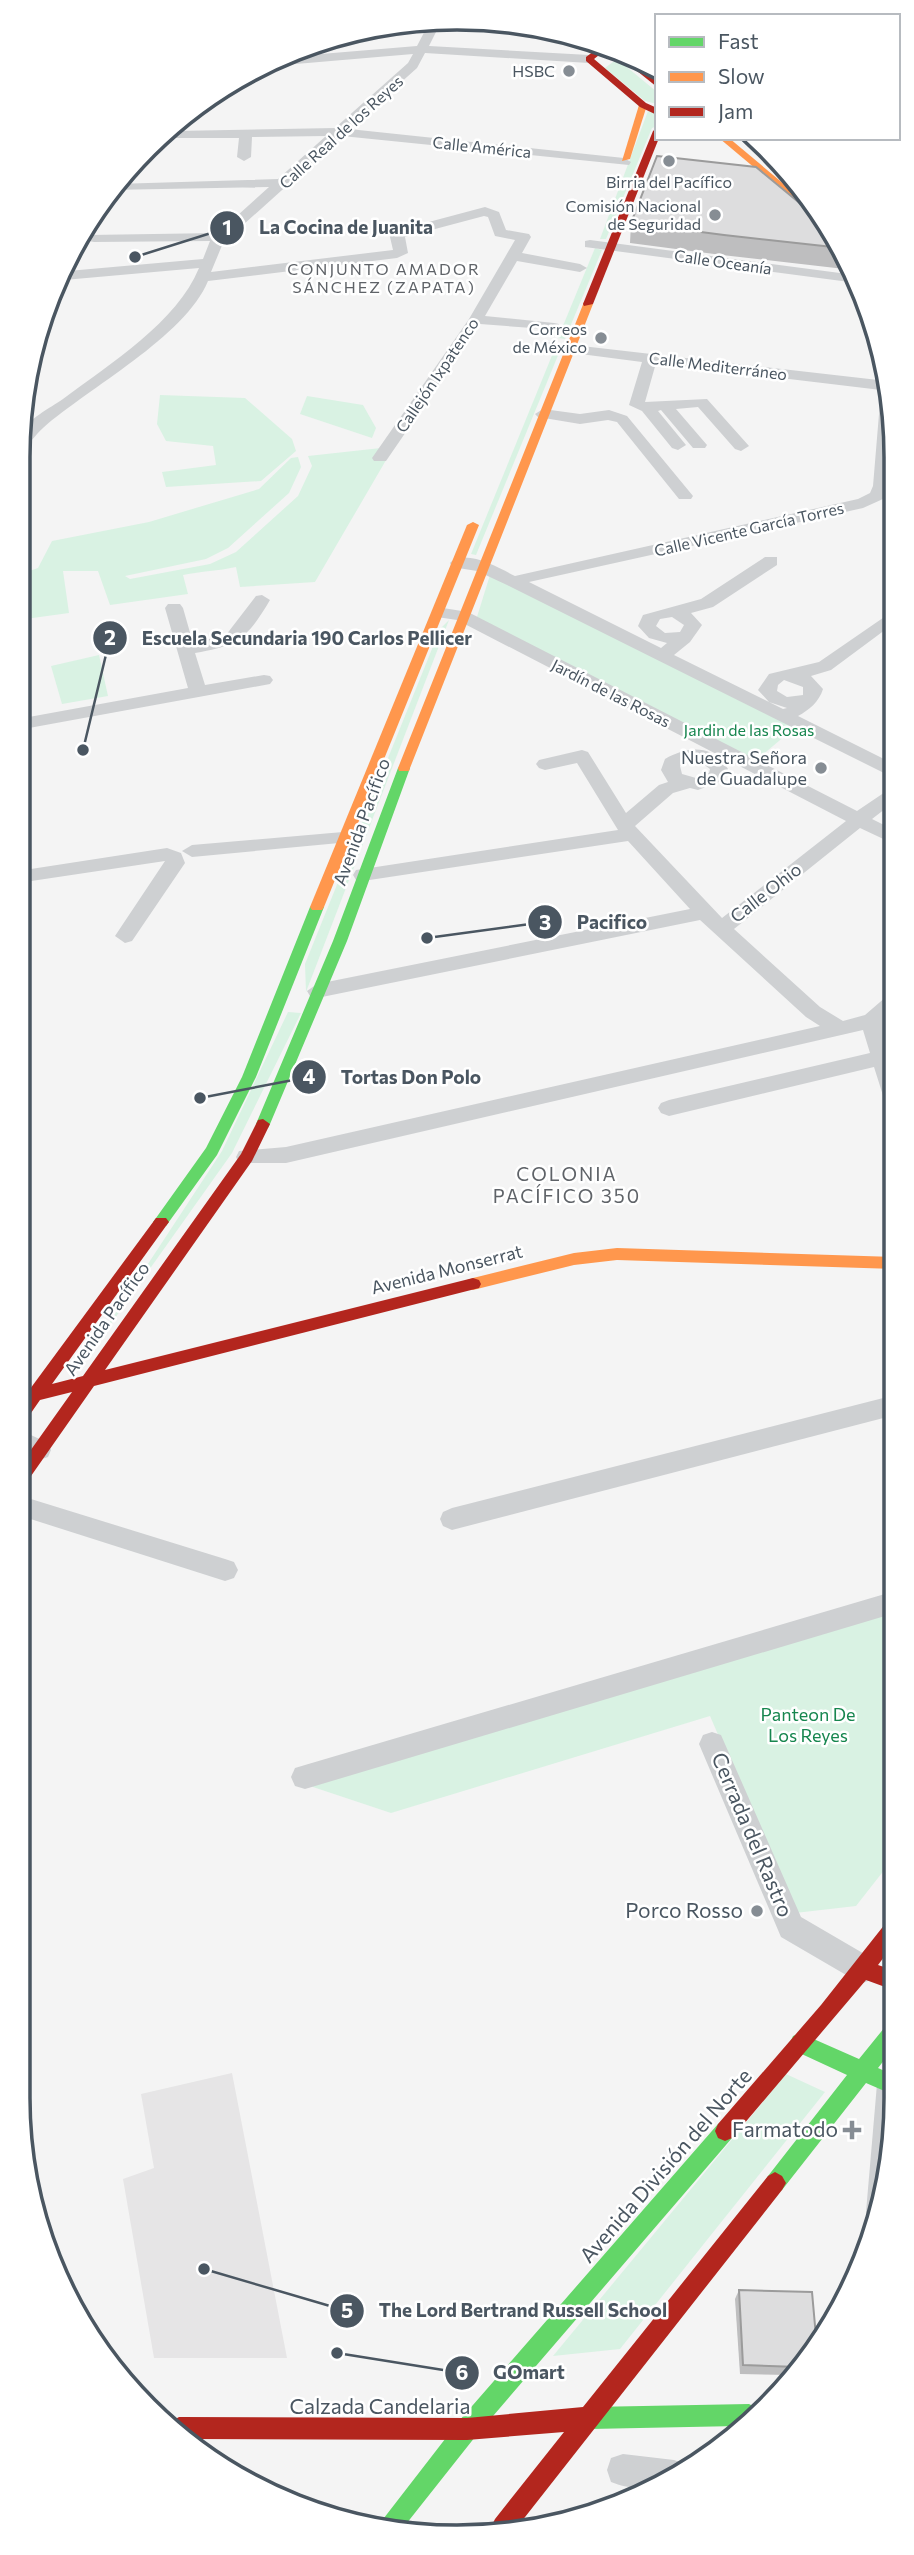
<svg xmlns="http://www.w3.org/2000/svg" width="914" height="2555" font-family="Commissioner,sans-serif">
<rect width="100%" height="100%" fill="#f4f4f4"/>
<polygon fill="#e6e5e6" points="232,2073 287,2358 154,2358 123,2179 154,2168 141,2094"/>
<g fill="#d9f2e3">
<polygon points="617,59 657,92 657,104 645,101 605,68"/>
<polygon points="648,111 657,113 657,126 652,128 606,239 600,239"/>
<polygon points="595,248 602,250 565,339 558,338"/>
<polygon points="553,353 559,353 476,555 471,554"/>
<polygon points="160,395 245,398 292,439 296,451 261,481 166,487 162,472 216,465 213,446 166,441 157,424"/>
<polygon points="307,396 363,405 376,428 372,438 300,414"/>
<path d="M396,443l-81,139 -75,5 -4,-20c-18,4 -34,4 -53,8l5,19 -78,11 -12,-34h-35l6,42 -51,7v-45l20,-7 14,-27 97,-19 110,-33 32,-31 7,-1 3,10 -12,26 -61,55 -22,11 -81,17 5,3 80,-15 26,-12 62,-56 14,-30 -4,-10 73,-8z"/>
<polygon points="490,575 798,725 754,762 476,620"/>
<polygon points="449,620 306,992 305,964 440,629"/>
<polygon points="99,655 108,696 62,704 51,666"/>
<polygon points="288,1012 301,1013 232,1153 83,1363 222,1151"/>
<polygon points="895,1609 896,1855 856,1906 795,1913 710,1716 391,1813 310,1786"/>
<polygon points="786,2074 825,2092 620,2349 553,2356"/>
</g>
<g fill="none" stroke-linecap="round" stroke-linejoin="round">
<g fill="#ced0d2" fill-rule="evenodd">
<path d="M429,23l11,1 -11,22 160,9 6,4 -6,4 -164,-10 -8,15 -68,61 275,29 7,4 -2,3 -287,-29 -119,107 -12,29 182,-22 -3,-13 5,-6 90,-24 14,5 7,18 23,4 2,3 -9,16 58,11 7,4 -7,4 -63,-11 -32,55 69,7 5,1v6l-79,-6 -94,137h-12l-2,-3 97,-139 46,-79 -20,-4 -7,-19 -4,-1 -79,21 3,16 -11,5 -189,23c-23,56 -120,107 -165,147 -8,7 -14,18 -24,21 0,-5 0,-12 2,-16 7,-14 29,-25 42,-34 48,-36 114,-77 136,-131l-135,12 4,-9 135,-12 7,-18 -116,1 -5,-1v-6l129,-2 51,-46 -161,3 7,-6 163,-5 48,-43 -74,1 -1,20 -7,4 -7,-4 2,-19h-72l8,-7 160,-3 73,-65 5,-9 -129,11 -5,-3 18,-6 120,-10z"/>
<polygon points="590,240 855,275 857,283 585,247 585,241"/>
<path d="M547,342l340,39c9,28 11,93 -4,118l-20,9 -334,74 132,66 6,-5 -18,-5 -11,-12 5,-11 58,-16 64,-42h12v8l-64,42 -22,6 11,12 -12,17 -16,13 109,54 4,-1 -18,-6 -11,-12 11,-16 50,-12 74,-51v13l-62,46 -20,6 12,13c-4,13 -14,21 -25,27l96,48v14l-387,-193 -30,-14 -25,-4 -2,-4c15,-15 49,5 65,13l343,-77 12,-6 3,-7 8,-96 -225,-27 -11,39 62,-3 42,47 -8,5 -6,-2 -37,-42 -22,2 31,36 -2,3h-12l-32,-38 -3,1 28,34 -8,5 -6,-2 -30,-37 -13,-6 13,-43 -100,-13v-6zM672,617l12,8 -4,7 -15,1 -9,-7 4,-7zM784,680l19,7v8l-16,2 -10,-6 1,-6z"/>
<polygon points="543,409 580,414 609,410 627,416 693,496 691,499 679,499 617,422 608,420 580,424 538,417 535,414"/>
<path d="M262,595l8,5c-22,37 -31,46 -75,53l10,32 59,-10 6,1 3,4 -3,4 -252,46v-11l170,-31 -23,-80 3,-4h12l3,4 10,35 33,-8 30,-39z"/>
<path d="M443,608l25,4 389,199 37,-25v16l-22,17 22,11v14l-34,-16 -126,101 86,78 23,14 22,-6 22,-19 7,-2v19l-11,10 7,28 4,6v51l-8,-3 -12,-38 -205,49 -8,-3 -3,-5 3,-5 8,-3 201,-47 -7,-23 -577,133h-47l-3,-6 3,-6 47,-4 534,-121 -14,-9 -106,-97 -383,78 -7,-2 -3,-5 10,-7 373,-75 -62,-68 -265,40 -7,-1 -3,-5 3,-5 7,-1 255,-39 -41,-67 -32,7 -6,-2 -3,-4 3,-4 43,-10 6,2 38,61 33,-28 9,-3 -7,-12 4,-11c23,-13 47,-15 63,10l-4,11 -26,10 -8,-2 -17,5 -38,33 87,92 124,-97 -389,-201 -20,-3 -3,-4zM690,760l9,1 11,8 -1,4 -13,5 -14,-4 -2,-8z"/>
<polygon points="343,832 350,834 353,838 350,842 192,857 182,851 192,845"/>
<polygon points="167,848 181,853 185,863 132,941 125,943 115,936 165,861 18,883 18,871"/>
<polygon points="895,1395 895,1415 452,1530 443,1526 440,1519 443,1512 452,1508"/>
<polygon points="18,1429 48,1443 51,1450 48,1457 39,1460 18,1450"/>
<polygon points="18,1495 225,1559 234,1562 238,1570 234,1578 225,1581 18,1515"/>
<polygon points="895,1591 895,1613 305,1789 295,1786 291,1777 295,1768 305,1765"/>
<polygon points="712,1732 721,1735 801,1917 873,1959 877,1969 873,1979 863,1983 853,1979 781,1937 699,1744 703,1735"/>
<polygon points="892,2069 896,2071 897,2098 882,2211 875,2225 870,2223 866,2212 877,2084 882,2074"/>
<path d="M623,2454l51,6 12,4 2,5c-29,14 -45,26 -77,13l-4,-12 4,-12z"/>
</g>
<g fill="#63d668" fill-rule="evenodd">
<polygon points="404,764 410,768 347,941 270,1124 268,1128 258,1128 256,1124 333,941 398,768"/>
<polygon points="317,902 324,907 256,1077 217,1155 166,1226 156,1226 153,1222 156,1218 206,1148 242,1077 310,907"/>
<polygon points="896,2019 896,2045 878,2068 896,2076 896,2096 866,2083 782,2190 775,2194 768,2190 764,2183 768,2176 847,2075 793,2050 790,2043 793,2036 800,2033 859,2059 889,2022"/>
<polygon points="725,2121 732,2124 735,2131 732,2138 475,2437 399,2533 377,2527 459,2421 718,2124"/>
<polygon points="749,2404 757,2408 738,2426 590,2429 582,2426 579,2418 582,2410 590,2407"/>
</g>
<g fill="#ff974d" fill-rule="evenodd">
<polygon points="643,102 647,105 630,159 622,161 639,105"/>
<polygon points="719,138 729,138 816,211 825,223 820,223"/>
<polygon points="584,302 593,304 410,768 409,771 399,771 398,768"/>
<polygon points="473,522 479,525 324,907 322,910 312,910 310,907 467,525"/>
<polygon points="617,1248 895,1257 895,1269 617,1260 574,1265 473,1290 467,1288 465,1284 467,1280 473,1278 574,1253"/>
</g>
<g fill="#b3261e" fill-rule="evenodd">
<polygon points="602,45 608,48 594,59 646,103 657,108 657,115 640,107 586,61 586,57"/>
<polygon points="617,52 630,57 657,79 657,87 617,55"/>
<polygon points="657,128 659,138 593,304 584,306 583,304 653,131"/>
<polygon points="263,1119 270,1124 252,1161 105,1370 473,1278 479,1280 481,1284 479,1288 94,1386 24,1486 18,1488 18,1468 72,1392 40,1400 24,1423 18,1425 18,1392 30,1389 156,1218 166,1218 169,1222 166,1226 52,1384 83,1376 241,1154 258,1120"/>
<polygon points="896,1917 896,1941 878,1965 896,1971 896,1991 866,1980 732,2138 725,2141 718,2138 715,2131 718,2124 821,2005 889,1919"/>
<polygon points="775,2172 782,2176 786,2183 782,2190 518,2526 491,2527 495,2519 564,2432 467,2440 194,2439 170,2422 179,2417 467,2418 583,2407 768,2176"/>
</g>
</g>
<g fill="#bebebf">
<polygon points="631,223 825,224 851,263 853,270 722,255 630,243"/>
<polygon points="739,2290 817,2348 790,2375 740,2374 735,2299"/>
</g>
<g fill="#ddddde" stroke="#9b9b9b" stroke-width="2">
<polygon points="657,156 756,167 825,224 842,248 724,235 631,223"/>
<polygon points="739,2290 812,2292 817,2348 798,2367 743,2365"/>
</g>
<g fill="#868d94" stroke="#fff" stroke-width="2.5">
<circle cx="569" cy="71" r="7"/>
<circle cx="669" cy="161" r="7"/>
<circle cx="715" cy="215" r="7"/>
<circle cx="601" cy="338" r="7"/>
<circle cx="821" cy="768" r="7"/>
<circle cx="757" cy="1911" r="7"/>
<path d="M848.5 2119.5h7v7h7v7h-7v7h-7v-7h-7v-7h7z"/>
</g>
<g text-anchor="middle" stroke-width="5" stroke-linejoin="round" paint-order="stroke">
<g font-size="16" fill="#4a5661" stroke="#fff" text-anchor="end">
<text x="555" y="77">HSBC</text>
<text x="669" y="188" text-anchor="middle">Birria del Pacífico</text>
<text x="701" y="212">Comisión Nacional<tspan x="701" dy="18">de Seguridad</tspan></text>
<text x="587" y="335">Correos<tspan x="587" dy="18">de México</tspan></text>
</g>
<g font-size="16" fill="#4a5661" stroke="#fff">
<text transform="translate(341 132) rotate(-42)" y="6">Calle Real de los Reyes</text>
<text transform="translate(482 147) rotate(6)" y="6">Calle América</text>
<text transform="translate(723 262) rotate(8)" y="6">Calle Oceanía</text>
<text transform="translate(718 366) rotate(7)" y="6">Calle Mediterráneo</text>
<text transform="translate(437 375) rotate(-56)" y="6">Callejón Ixpatenco</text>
<text transform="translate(749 529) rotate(-13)" y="6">Calle Vicente García Torres</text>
<text transform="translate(611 693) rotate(27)" y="6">Jardín de las Rosas</text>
</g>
<g font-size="16" letter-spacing="2" fill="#5f6368" stroke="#fff">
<text x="384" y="275">CONJUNTO AMADOR<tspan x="384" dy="18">SÁNCHEZ (ZAPATA)</tspan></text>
</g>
<g font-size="16" fill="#17864f" stroke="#fff">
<text x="749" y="736">Jardin de las Rosas</text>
</g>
<g font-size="18" fill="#4a5661" stroke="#fff" text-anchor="end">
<text x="807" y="764">Nuestra Señora<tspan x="807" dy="21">de Guadalupe</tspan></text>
</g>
<g font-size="18" fill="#4a5661" stroke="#fff">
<text transform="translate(362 822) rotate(-70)" y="6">Avenida Pacífico</text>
<text transform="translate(766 893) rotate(-38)" y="6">Calle Ohio</text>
<text transform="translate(447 1270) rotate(-14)" y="6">Avenida Monserrat</text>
<text transform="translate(107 1319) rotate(-55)" y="6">Avenida Pacífico</text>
</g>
<g font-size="18" fill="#17864f" stroke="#fff">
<text x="808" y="1721">Panteon De<tspan x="808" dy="21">Los Reyes</tspan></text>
</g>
<g font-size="19" letter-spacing="2" fill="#5f6368" stroke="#fff">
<text x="567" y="1181">COLONIA<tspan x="567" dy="22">PACÍFICO 350</tspan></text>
</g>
<g font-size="21" fill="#4a5661" stroke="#fff">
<text transform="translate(752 1835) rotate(67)" y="7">Cerrada del Rastro</text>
<text transform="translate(666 2166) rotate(-49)" y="7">Avenida División del Norte</text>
<text x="380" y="2414">Calzada Candelaria</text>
</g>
<g font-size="21" fill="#4a5661" stroke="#fff" text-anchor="end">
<text x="743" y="1918">Porco Rosso</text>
<text x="838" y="2137">Farmatodo</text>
</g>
</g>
<path d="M0 0H914V2555H0ZM457 30H457A427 427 0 0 1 884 457V2098A427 427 0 0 1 457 2525H457A427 427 0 0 1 30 2098V457A427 427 0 0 1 457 30Z" fill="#fff" fill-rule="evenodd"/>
<path fill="none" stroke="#4a5661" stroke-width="3.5" d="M457 30H457A427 427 0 0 1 884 457V2098A427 427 0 0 1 457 2525H457A427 427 0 0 1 30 2098V457A427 427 0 0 1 457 30Z"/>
<path fill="none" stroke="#4a5661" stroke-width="2.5" d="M135 257L227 228M83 750L110 638M427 938L545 922M200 1098L309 1077M204 2269L347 2311M337 2353L462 2373"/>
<g fill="#4a5661" stroke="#fff" stroke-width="2.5">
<circle cx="135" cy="257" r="7"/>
<circle cx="83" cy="750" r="7"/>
<circle cx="427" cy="938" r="7"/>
<circle cx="200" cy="1098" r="7"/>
<circle cx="204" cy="2269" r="7"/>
<circle cx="337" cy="2353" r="7"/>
<circle cx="227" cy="228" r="18"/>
<circle cx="110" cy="638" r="18"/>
<circle cx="545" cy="922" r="18"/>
<circle cx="309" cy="1077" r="18"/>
<circle cx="347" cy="2311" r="18"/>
<circle cx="462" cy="2373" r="18"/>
</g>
<g font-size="21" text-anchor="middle" font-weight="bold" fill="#fff">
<text x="227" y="235">1</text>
<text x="110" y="645">2</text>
<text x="545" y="930">3</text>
<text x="309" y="1084">4</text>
<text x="347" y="2318">5</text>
<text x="462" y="2380">6</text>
</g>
<g font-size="19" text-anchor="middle" font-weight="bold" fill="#4a5661" stroke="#fff" stroke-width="5" stroke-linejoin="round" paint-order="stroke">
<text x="346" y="234">La Cocina de Juanita</text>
<text x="307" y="645">Escuela Secundaria 190 Carlos Pellicer</text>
<text x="612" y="929">Pacifico</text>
<text x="411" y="1084">Tortas Don Polo</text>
<text x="523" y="2317">The Lord Bertrand Russell School</text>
<text x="529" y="2379">GOmart</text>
</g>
<rect x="655" y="14" width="245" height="126" fill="#ffffff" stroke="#b7bbc0" stroke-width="2"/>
<rect x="669" y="37" width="35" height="10" fill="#63d668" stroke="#b7bbc0" stroke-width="2"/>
<text x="718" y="49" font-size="21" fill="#4a5661">Fast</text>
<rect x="669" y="72" width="35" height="10" fill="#ff974d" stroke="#b7bbc0" stroke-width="2"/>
<text x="718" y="84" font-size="21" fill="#4a5661">Slow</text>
<rect x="669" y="107" width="35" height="10" fill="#b3261e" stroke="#b7bbc0" stroke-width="2"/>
<text x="718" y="119" font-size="21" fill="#4a5661">Jam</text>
</svg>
